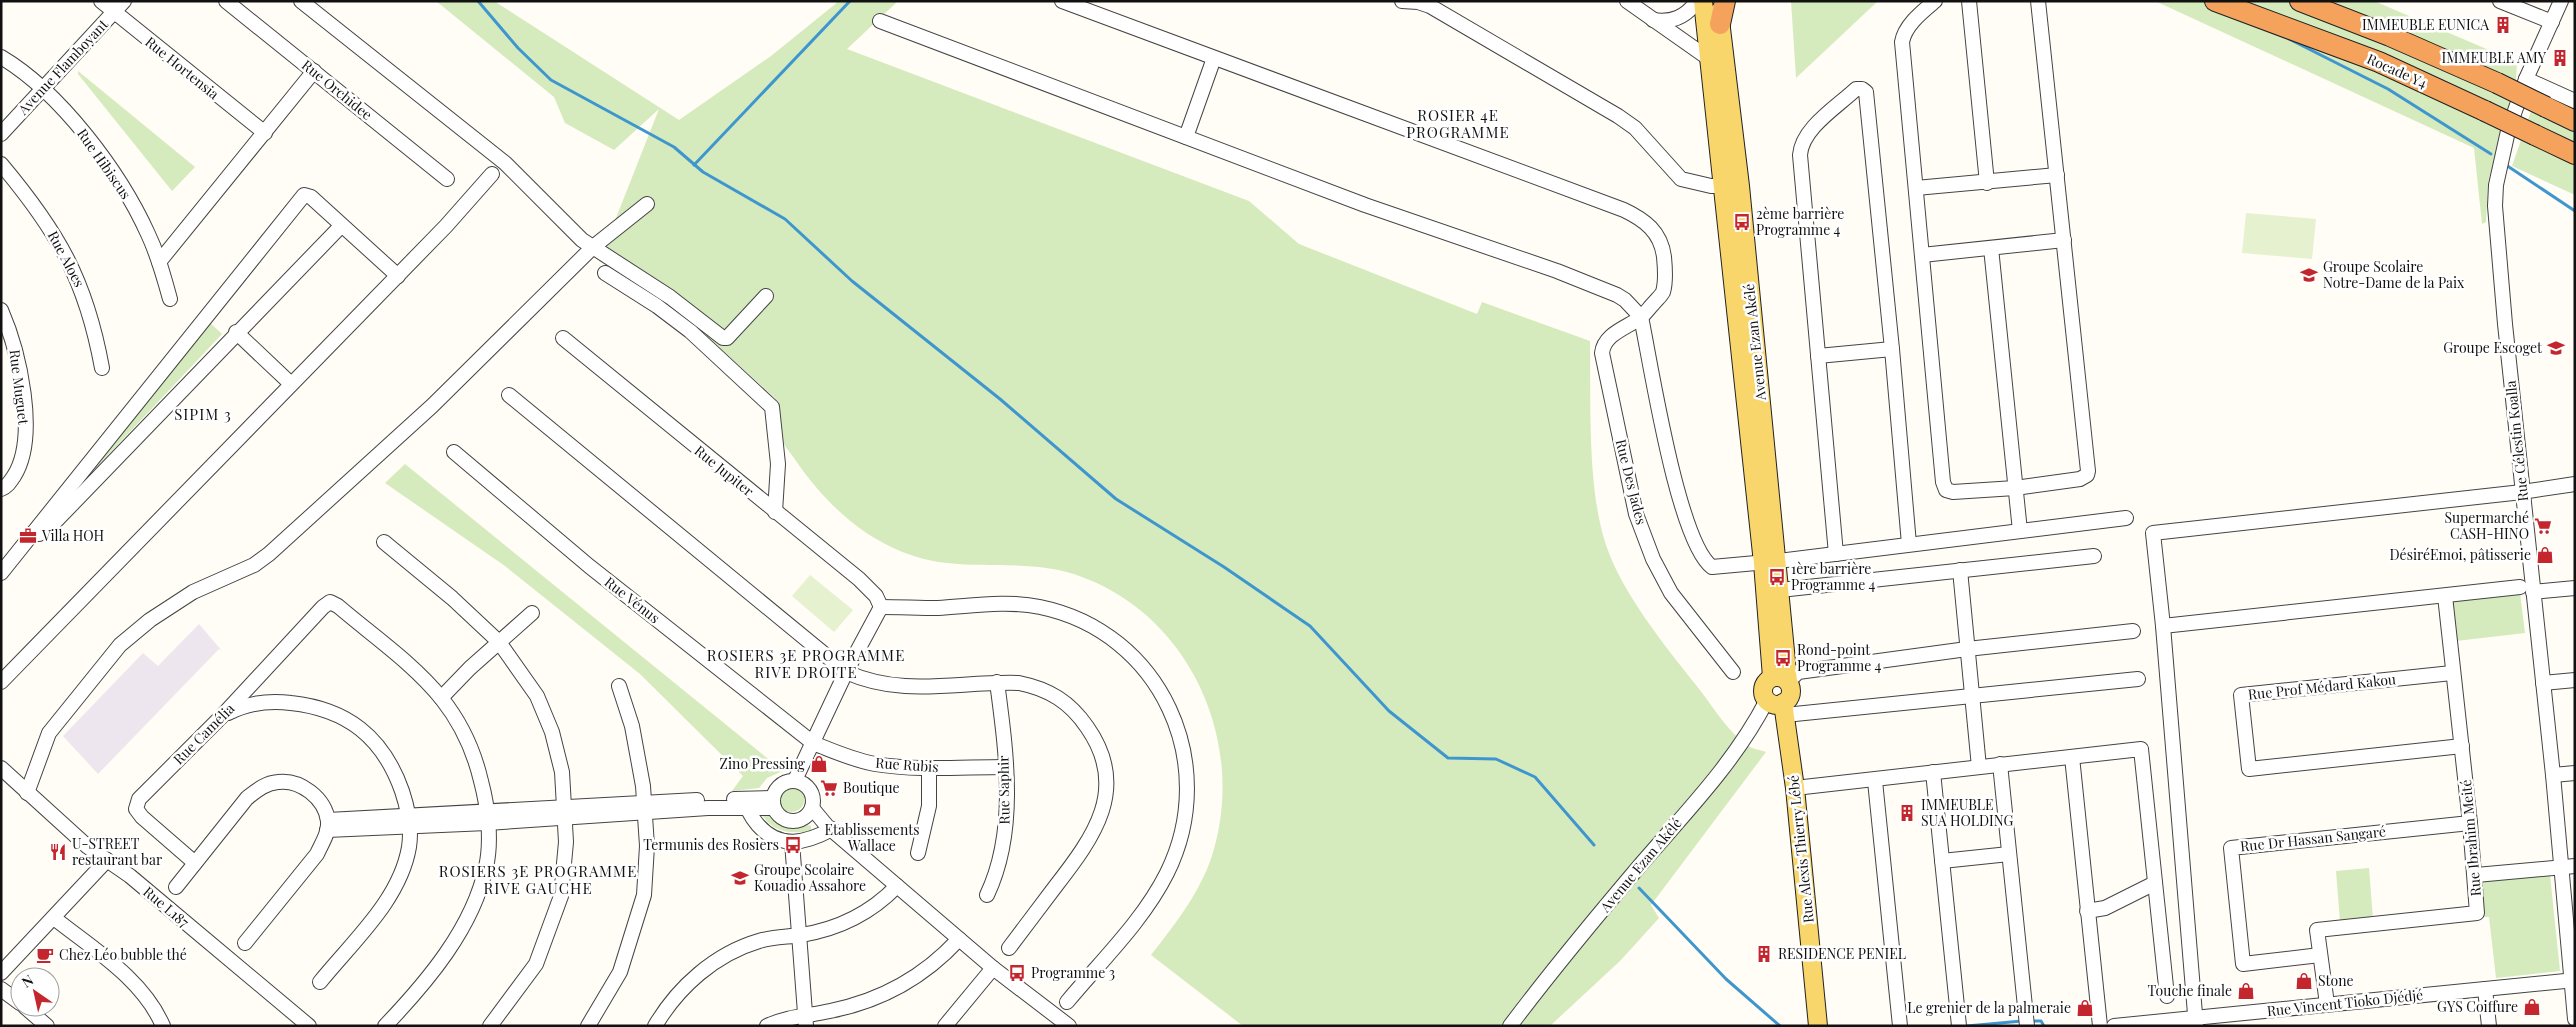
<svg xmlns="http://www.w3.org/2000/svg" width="2576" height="1027" font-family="'Playfair Display',serif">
<rect width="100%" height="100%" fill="#fffdf5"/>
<polygon fill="#eee6ef" points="199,624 222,651 219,649 98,774 63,736 143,653 158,666"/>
<g fill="#d5ebbd">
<path d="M436,1h58l185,119 92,-64 68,-55h59l-51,48 402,152 50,43 178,70 5,-12 108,39c1,60 -3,148 16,204 16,48 59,101 90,140 16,20 31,46 52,61 5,3 13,4 18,6l-115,153 8,13 -38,42 -71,66h-307l-92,-71c25,-32 52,-66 63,-106 31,-109 -24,-232 -132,-272 -44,-17 -90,-9 -135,-14 -65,-7 -116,-51 -151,-102 -5,-8 -13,-16 -16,-25 -5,-10 -4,-27 -5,-38l-55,-50 -59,-48 -62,-39 60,-152 -45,41 -49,-27 -11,-26z"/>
<polygon points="1791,1 1878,1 1796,78"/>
<polygon points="2155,1 2374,1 2517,62 2516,80 2488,182 2486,222 2482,224 2474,148"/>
<polygon points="78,71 195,167 172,191 78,74"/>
<polygon points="2537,94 2575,113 2575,195 2512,166"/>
<polygon points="207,320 222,334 59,507"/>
<polygon points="405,464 783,771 767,778 759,788 732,791 743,776 640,674 505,566 385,483"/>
<polygon points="2520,593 2525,633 2456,641 2452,601"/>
<circle cx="791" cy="798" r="14"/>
<path d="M771,811l13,9 27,6v7l-4,4 -6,-5c-16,1 -29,-2 -38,-16z"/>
<polygon points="2369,868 2373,919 2340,922 2336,871"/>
<polygon points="2550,875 2560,971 2496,978 2489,917 2485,917 2481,882"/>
</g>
<g fill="#e6f2cf">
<polygon points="2246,213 2316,219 2312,259 2242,253"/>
<polygon points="810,575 853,610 834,632 792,596"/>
</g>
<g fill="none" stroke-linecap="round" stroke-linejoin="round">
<g stroke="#3f96cf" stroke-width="3">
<polyline points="478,1 518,48 551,80 674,147 703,172 785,219 852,281 1000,399 1116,499 1224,567 1310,626 1389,711 1448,758 1496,759 1535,777 1594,845"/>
<polyline points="2289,39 2388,89 2491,154"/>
<polyline points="694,165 850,1"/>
<polyline points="2506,165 2575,211"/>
<polyline points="1639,888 1726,979 1780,1026"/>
<polyline points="2030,1021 2041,1021 2044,1026"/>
<polyline points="1967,1026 2022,1021"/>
</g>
<g stroke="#444" stroke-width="16">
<g id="minor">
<polyline points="101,1 265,133"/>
<polyline points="226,1 447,179"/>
<polyline points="301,1 505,163 582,240 670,297 723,338 727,338 766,296"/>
<path d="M1062,1l562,209c21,10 37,22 40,47 1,10 2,25 -1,35 -2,4 -7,8 -10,12 -4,4 -8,10 -13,14 -14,10 -36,16 -38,35l34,161 17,45 18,34 62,79"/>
<polyline points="1402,1 1418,2 1430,6 1618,116 1635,128 1681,179 1711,186 1731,186"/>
<polyline points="1627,1 1708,58"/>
<path d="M1935,1c-13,11 -30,24 -33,41l41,440 3,8 7,2 62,-4 65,-9 7,-4 1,-4 -50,-470"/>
<polyline points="1969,1 1987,183"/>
<polyline points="2500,1 2552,22"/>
<polyline points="2561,1 2526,79 2508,131 2496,185 2495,206 2505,324 2553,775 2575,1019"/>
<path d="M1653,20c19,3 33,-3 44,-19"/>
<path d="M880,21l485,184 192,66 60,24 8,5 16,17c10,48 37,225 71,250l66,-6 348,-43"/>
<path d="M1,57c59,35 119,115 147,177 10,21 16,43 22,65"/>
<polyline points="2526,79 2575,101"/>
<polyline points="1,134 124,1"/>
<polyline points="1186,137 1214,58"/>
<path d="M1,164c57,68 85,116 101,204"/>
<polyline points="1916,188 2057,175"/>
<polyline points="1991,248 2020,531"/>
<polyline points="1922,255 2064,240"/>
<polyline points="159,262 314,71"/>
<polyline points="605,273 657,306 690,331 772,407 778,464 775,512"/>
<path d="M1,310c18,41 38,126 13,166 -4,6 -7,11 -13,13"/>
<polyline points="236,332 290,383"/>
<polyline points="563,338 859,579 876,596 881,607"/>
<polyline points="1818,356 1892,349"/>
<path d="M509,395l337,277c58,26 112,9 173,11 30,6 51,19 68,44 43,61 7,110 -32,160 -15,20 -31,41 -46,61"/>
<path d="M454,452l135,114 224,177c20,8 40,17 62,21 43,7 87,3 130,3"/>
<polyline points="39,534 53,524 341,226"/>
<polyline points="384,542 452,598 499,642 537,696 552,732 562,772 566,842 561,896 536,964 490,1026"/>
<path d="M1836,554l-36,-399c2,-27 37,-48 56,-66h6l4,3 26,257 17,195"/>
<polyline points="1960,570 1979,767"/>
<polyline points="1,573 304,195 311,197 398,276"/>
<polyline points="1780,590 2094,556"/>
<polyline points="2533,592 2575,588"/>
<path d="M881,607c19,0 38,1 57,1 33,-2 69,-8 102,-1 121,25 181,157 127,266 -24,48 -66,88 -100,129"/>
<polyline points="2163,626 2520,587"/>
<polyline points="2452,673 2241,695 2249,769 2462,746"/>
<polyline points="1,682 446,226 492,174"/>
<polyline points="1788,682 1798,672 1967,649 2133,631"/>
<polyline points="2543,683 2575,680"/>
<polyline points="441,698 470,668 532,613"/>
<path d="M228,713c20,-10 41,-13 63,-10 56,6 92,34 111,88 6,18 10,37 7,56 -9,53 -56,94 -89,135"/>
<polyline points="1785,715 2138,679"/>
<polyline points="2072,757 2100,1026"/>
<polyline points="2000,764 2027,1026"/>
<polyline points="1,768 88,847 130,876 309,1026"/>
<polyline points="1933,772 1959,1026"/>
<polyline points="2553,775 2575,773"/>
<polyline points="795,780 846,672 881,607"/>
<circle cx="793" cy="801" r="20"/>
<polyline points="1875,781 1900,1026"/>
<polyline points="1795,788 2141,749 2167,996"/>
<polyline points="27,793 49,733 120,645 150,620 193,592 254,565 269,554 432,406 593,247 647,204"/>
<polyline points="734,799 773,798"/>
<path d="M746,801c1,10 6,17 12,24 22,25 48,18 74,4"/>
<polyline points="812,808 827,826 993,968 1069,1026"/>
<polyline points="328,820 697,800"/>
<polyline points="327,830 487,823 708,808 774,808"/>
<polyline points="792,842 806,1026"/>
<polyline points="918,853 929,806 929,768"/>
<polyline points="1942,861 2009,854"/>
<path d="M195,863l-53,-46 -6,-8 3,-10 83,-83 101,-109 7,-5 8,4c35,30 75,57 104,93 19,24 32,52 39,82 7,26 11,60 5,86 -13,61 -59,115 -101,159"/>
<polyline points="2476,875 2575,866"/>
<path d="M176,887l71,-89c9,-7 18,-15 31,-16 22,-3 47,16 50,39 1,12 -6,22 -11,33l-72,89"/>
<path d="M987,895c31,-65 19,-144 10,-213"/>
<polyline points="2087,911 2105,908 2155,883"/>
<path d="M54,918c39,31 89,61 109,108"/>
<polyline points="2320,955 2243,964 2231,848 2470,823"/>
<polyline points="1,973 107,860"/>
<polyline points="1,989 20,1003"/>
<polyline points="2485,989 2489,1026"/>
<polyline points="2327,1004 2317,930 2477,913 2470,823 2445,596"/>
<polyline points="25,1007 47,1026"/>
<polyline points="588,1026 620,972 644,895 647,846 643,786 632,726 619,686"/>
<path d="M655,1026c23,-39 60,-72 104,-85 13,-4 28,-4 42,-6 38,-6 69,-21 96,-49"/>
<path d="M767,1026c21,-10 41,-10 63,-15 51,-10 94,-34 129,-72"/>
<polyline points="945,1026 993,968"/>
<path d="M1510,1026c42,-56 87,-110 132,-163 45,-52 93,-101 125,-163"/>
<polyline points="2114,1026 2575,980"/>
<polyline points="2196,1026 2163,626 2153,533 2522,492 2575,484"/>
</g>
</g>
<g stroke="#222" stroke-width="20">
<g id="major">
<polyline points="1703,1 1763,563 1772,677"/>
<polyline points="1719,12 1740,186 1788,682"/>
<circle cx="1777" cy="691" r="14"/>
<polyline points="1783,703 1795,788 1818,1026"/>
</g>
</g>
<g stroke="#222" stroke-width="22">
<g id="highway">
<polyline points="2215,1 2379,62 2485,111"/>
<polyline points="2300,1 2390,36 2497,83"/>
<polyline points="1720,24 1725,1"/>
<polyline points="2546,107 2575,121"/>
<polyline points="2535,135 2575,154"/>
</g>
</g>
<use href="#minor" stroke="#fff" stroke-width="14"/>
<use href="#major" stroke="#f9d66b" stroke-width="18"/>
<use href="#highway" stroke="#f5a25d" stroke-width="20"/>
<g stroke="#222" stroke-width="22" stroke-linecap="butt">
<g id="highway-bridge">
<polyline points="2497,83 2546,107"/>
<polyline points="2485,111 2535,135"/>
</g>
</g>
<use href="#highway-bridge" stroke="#f5a25d" stroke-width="20"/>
</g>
<defs>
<g id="building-bare" transform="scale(1.35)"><path d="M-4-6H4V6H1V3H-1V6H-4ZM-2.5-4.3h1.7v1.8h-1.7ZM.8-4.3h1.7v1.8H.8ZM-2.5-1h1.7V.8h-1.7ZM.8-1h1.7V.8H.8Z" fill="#c4262e" stroke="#fff" stroke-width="2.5" paint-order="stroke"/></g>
<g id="bus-bare" transform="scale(1.35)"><path d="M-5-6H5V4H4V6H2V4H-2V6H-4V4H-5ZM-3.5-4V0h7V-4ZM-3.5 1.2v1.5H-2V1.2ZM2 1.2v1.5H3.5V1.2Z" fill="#c4262e" stroke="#fff" stroke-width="2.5" paint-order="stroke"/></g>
<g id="school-bare" transform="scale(1.35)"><path d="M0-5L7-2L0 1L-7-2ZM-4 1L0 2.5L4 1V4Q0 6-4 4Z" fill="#c4262e" stroke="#fff" stroke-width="2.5" paint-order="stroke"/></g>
<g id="supermarket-bare" transform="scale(1.35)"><path d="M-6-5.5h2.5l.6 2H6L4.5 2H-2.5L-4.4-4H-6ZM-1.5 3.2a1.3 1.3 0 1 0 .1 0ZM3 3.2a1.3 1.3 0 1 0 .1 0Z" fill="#c4262e" stroke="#fff" stroke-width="2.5" paint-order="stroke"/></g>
<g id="office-bare" transform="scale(1.35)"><path d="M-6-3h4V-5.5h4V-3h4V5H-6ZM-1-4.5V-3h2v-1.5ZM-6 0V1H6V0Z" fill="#c4262e" stroke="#fff" stroke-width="2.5" paint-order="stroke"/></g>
<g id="shop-bare" transform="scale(1.35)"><path d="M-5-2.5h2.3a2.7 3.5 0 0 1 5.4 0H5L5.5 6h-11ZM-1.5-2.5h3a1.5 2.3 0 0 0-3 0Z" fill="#c4262e" stroke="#fff" stroke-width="2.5" paint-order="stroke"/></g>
<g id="bank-bare" transform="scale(1.35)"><path d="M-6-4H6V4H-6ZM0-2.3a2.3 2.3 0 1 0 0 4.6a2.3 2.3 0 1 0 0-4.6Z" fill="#c4262e" stroke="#fff" stroke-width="2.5" paint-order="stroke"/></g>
<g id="restaurant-bare" transform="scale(1.35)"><path d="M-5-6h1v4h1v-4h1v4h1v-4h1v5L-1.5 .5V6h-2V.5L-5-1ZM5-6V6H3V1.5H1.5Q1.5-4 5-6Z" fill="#c4262e" stroke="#fff" stroke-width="2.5" paint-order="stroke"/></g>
<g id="cafe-bare" transform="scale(1.35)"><path d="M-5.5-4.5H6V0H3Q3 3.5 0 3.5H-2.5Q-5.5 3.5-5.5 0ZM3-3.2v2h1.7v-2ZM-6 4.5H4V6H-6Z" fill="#c4262e" stroke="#fff" stroke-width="2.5" paint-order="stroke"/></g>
</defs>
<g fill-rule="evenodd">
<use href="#building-bare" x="2503" y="25"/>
<use href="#building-bare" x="2560" y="58"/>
<use href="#bus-bare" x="1742" y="222"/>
<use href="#school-bare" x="2309" y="275"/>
<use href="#school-bare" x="2556" y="348"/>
<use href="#supermarket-bare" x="2543" y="526"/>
<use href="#office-bare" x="28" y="536"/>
<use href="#shop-bare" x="2545" y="555"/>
<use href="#bus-bare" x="1777" y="577"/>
<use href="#bus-bare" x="1783" y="658"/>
<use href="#shop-bare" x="819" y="764"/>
<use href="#supermarket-bare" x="829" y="788"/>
<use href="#bank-bare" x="872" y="810"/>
<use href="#building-bare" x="1907" y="813"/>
<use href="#bus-bare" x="793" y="845"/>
<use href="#restaurant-bare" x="58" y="852"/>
<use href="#school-bare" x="740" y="878"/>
<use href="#building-bare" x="1764" y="954"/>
<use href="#cafe-bare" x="45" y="955"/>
<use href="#bus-bare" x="1017" y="973"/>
<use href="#shop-bare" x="2304" y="981"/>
<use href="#shop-bare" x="2246" y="991"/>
<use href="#shop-bare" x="2532" y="1007"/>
<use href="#shop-bare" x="2085" y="1008"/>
</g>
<g text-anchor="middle" stroke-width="5" stroke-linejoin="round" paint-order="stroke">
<g font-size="14" fill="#111" stroke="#fff" text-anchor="start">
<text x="2489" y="30" text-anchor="end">IMMEUBLE EUNICA</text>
<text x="2546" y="63" text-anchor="end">IMMEUBLE AMY</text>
<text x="1756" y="219">2ème barrière<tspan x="1756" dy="16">Programme 4</tspan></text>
<text x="2323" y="272">Groupe Scolaire<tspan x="2323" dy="16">Notre-Dame de la Paix</tspan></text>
<text x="2542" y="353" text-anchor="end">Groupe Escoget</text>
<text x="2529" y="523" text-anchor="end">Supermarché<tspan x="2529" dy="16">CASH-HINO</tspan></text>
<text x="42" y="541">Villa HOH</text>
<text x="2531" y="560" text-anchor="end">DésiréEmoi, pâtisserie</text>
<text x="1791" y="574">1ère barrière<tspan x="1791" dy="16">Programme 4</tspan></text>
<text x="1797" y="655">Rond-point<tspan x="1797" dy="16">Programme 4</tspan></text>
<text x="805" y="769" text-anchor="end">Zino Pressing</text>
<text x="843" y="793">Boutique</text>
<text x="1921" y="810">IMMEUBLE<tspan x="1921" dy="16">SUA HOLDING</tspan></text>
<text x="872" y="835" text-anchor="middle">Etablissements<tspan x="872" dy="16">Wallace</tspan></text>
<text x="72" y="849">U-STREET<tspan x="72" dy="16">restaurant bar</tspan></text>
<text x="779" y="850" text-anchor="end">Termunis des Rosiers</text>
<text x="754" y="875">Groupe Scolaire<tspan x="754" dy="16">Kouadio Assahore</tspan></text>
<text x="1778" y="959">RESIDENCE PENIEL</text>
<text x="59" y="960">Chez Léo bubble thé</text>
<text x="1031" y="978">Programme 3</text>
<text x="2318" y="986">Stone</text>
<text x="2232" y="996" text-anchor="end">Touche finale</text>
<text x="2518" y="1012" text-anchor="end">GYS Coiffure</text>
<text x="2071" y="1013" text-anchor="end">Le grenier de la palmeraie</text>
</g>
<g font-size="14" fill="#111" stroke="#fff">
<text transform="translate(63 67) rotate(-47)" y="5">Avenue Flamboyant</text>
<text transform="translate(182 68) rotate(39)" y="5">Rue Hortensia</text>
<text transform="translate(2397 71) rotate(24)" y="5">Rocade Y4</text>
<text transform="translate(337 90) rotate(39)" y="5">Rue Orchidee</text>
<text transform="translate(104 164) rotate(55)" y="5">Rue Hibiscus</text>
<text transform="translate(66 259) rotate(62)" y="5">Rue Aloes</text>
<text transform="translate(1755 342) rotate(-96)" y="5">Avenue Ezan Akélé</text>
<text transform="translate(19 387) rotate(83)" y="5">Rue Muguet</text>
<text transform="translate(2517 441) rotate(-96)" y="5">Rue Célestin Koalla</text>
<text transform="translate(724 471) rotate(39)" y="5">Rue Jupiter</text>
<text transform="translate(1631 482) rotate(76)" y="5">Rue Des Jades</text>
<text transform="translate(632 600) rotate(38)" y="5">Rue Vénus</text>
<text transform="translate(2322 687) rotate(-6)" y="5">Rue Prof Médard Kakou</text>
<text transform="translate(204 734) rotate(-45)" y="5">Rue Camélia</text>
<text transform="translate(907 765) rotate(4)" y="5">Rue Rubis</text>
<text transform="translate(1004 790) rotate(-91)" y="5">Rue Saphir</text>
<text transform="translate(2471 838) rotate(-95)" y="5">Rue Ibrahim Meité</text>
<text transform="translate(2313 839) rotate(-6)" y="5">Rue Dr Hassan Sangaré</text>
<text transform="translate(1801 849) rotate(-96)" y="5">Rue Alexis Thierry Lébé</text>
<text transform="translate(1641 865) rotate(-50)" y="5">Avenue Ezan Akélé</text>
<text transform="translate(166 907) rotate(40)" y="5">Rue L187</text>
<text transform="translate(2345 1003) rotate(-6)" y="5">Rue Vincent Tioko Djédjé</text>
</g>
<g font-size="15" letter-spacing="1" fill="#111" stroke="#fff">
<text x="1458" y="121">ROSIER 4E<tspan x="1458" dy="17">PROGRAMME</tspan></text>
<text x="203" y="420">SIPIM 3</text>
<text x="806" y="661">ROSIERS 3E PROGRAMME<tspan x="806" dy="17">RIVE DROITE</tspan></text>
<text x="538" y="877">ROSIERS 3E PROGRAMME<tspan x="538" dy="17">RIVE GAUCHE</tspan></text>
</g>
</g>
<rect width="2576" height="1027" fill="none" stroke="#111111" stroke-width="5"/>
<g transform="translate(35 992) rotate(326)"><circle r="24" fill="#ffffff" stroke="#a0a0a0"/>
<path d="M0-4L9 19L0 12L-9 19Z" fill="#c4262e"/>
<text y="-8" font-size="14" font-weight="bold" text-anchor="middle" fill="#111111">N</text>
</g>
</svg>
